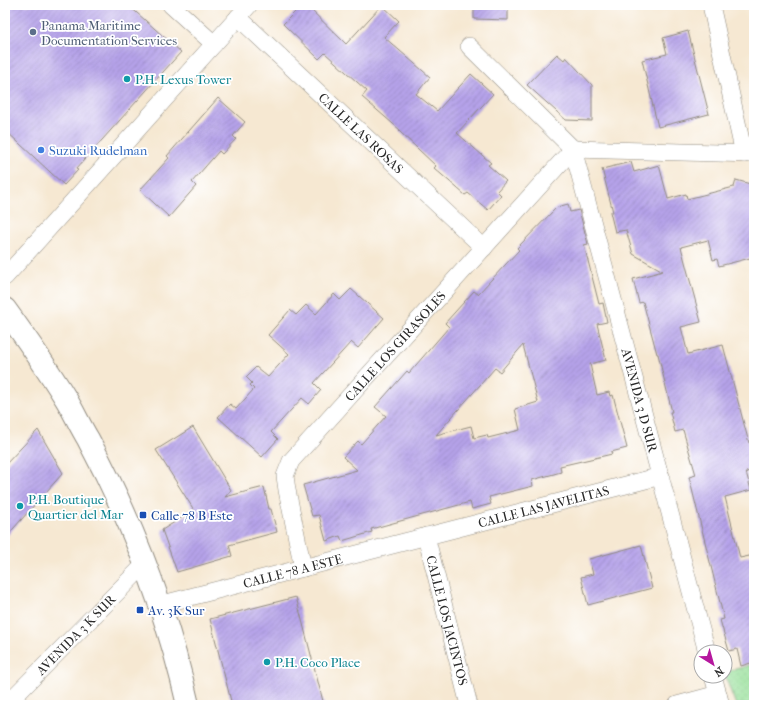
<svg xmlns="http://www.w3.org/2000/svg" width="759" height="710" font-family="'IM FELL French Canon',serif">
<defs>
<pattern id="grass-dots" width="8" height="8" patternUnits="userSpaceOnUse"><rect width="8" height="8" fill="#97e09a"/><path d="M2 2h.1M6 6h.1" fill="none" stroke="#82c085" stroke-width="1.8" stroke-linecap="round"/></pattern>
<pattern id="building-hatch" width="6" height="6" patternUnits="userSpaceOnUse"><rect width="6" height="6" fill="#b6a3ea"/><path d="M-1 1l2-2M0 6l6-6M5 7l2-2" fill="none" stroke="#9485be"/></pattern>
</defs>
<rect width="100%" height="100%" fill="#fff"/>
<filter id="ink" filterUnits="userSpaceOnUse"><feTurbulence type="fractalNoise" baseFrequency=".025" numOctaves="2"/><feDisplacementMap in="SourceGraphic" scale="8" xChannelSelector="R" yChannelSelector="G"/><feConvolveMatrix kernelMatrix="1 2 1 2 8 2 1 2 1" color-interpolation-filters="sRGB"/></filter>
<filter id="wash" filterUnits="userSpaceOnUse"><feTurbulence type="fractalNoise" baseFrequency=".012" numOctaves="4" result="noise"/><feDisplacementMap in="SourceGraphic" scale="16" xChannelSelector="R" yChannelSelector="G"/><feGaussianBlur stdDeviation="0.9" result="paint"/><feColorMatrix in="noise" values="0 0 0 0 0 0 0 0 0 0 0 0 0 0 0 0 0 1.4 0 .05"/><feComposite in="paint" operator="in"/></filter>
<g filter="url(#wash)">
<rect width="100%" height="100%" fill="#f6e8d2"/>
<polygon fill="url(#grass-dots)" stroke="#618662" points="754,664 754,705 736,705 725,676 725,672"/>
<g id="blocks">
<g fill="url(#building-hatch)" fill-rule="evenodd">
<polygon points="5,5 128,5 181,52 76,169 78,170 64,185 5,130"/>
<polygon points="302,5 306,5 346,44 382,5 399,21 384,37 430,77 416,94 437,111 471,74 493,94 457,133 491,163 488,165 506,181 497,191 501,195 488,210 468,193 465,195 434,168 436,166 399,131 400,130 362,97 367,91 325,53 319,59 283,24"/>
<polygon points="474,5 508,5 508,20 474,19"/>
<polygon points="688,31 709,114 658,127 642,60 667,54 663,38"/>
<polygon points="557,54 564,60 566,57 592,85 592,121 566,120 527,85"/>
<polygon points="218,98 245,122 233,136 236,139 222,154 219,151 192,182 196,186 169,217 140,190 169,158 167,156"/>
<polygon points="631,162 634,172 659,165 668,199 686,194 687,199 734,187 736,180 754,185 754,257 719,266 717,259 713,260 708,240 681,247 701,322 681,327 688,354 723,345 749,443 751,443 754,455 754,470 746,472 751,490 725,497 740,558 754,555 754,662 741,666 737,649 729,651 720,620 724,619 689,477 696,475 683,430 675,432 670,412 672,412 658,354 657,354 643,302 639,303 633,279 663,271 633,254 626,230 615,232 610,212 613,212 602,169"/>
<path d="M568,204l2,8 9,-2 9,34 -4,1 15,59 4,-1 4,19 -10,2 9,36 -16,4 7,31 12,-3 1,4 3,-1 14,53 -16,4 1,2 -52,12 1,6 -29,8 1,6 -44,11 2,7 -19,5 -2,-7 -99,27 1,3 -30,9 -2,-5 -14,5 -7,-26 -7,1 -9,-31 54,-15 -14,-13 15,-16 3,3 25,-28 -11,-9 32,-36 2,2 40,-46 -4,-4 29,-32 4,3 41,-44 -2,-2 40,-41zM523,345l15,57 -23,7 5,21 -32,8 -1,-3 -13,3 -3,-12 -35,9 59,-67 5,4z"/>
<polygon points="351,289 384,318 358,348 351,342 314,383 321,390 309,404 302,398 271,432 278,439 262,457 218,417 230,404 236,409 254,389 250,385 252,383 246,377 256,367 268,377 289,354 268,335 290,310 296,315 306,305 316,314 334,294 340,300"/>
<polygon points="193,427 231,490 225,497 264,487 269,509 271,509 277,532 229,545 232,556 177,572 162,530 194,510 156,450"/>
<polygon points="38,430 63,473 5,538 5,465"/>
<polygon points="641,545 652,588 588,605 581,577 593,574 589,559"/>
<polygon points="296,597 324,705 232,705 210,619"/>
</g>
</g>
</g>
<g filter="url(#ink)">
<use href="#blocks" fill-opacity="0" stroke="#908a7e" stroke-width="1"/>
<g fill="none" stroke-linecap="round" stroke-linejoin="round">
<g stroke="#908a7e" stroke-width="18">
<g id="street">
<polyline points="171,5 214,44"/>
<polyline points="711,5 744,154"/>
<path id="s1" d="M238,17l246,231"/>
<polyline points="469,46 573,149"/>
<path id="s2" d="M573,149l134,503"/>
<polyline points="573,149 754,154"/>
<polyline points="5,277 249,5"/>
<path id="s3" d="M426,536l43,169"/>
<path id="s4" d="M303,568l-16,-78 -2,-14 6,-15 282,-312"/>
<path id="s5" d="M159,605l502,-129"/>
<polyline points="713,676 721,705"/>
<path id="s6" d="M6,705l139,-141"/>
<polyline points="677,705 718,694"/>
</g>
</g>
<g stroke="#908a7e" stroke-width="24">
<path id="primary" d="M5,309c21,29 42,59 61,90 8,13 14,27 22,40 45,84 79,174 100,266"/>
</g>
<use href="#street" stroke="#fff" stroke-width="17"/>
<use href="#primary" stroke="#fff" stroke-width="22"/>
</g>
</g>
<circle fill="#5c6f8a" stroke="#fff" stroke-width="1.5" cx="33" cy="32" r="4"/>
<g fill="#0f9aa8" stroke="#fff" stroke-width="1.5">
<circle cx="127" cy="79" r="4"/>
<circle cx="20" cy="506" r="4"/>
<circle cx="267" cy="662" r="4"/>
</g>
<circle fill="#3f7fe0" stroke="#fff" stroke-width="1.5" cx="41" cy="150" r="4"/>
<g fill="#1a4fb4" stroke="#fff" stroke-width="1.5">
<rect x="139" y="511" width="8" height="8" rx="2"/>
<rect x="136" y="606" width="8" height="8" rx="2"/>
</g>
<g text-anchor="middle" stroke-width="3.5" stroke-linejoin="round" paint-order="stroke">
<g font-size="13" fill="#4e5e75" stroke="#fff" text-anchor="start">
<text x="41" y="30">Panama Maritime<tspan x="41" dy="15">Documentation Services</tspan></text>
</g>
<g font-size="13" fill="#0d838f" stroke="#fff" text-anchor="start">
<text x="135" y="84">P.H. Lexus Tower</text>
<text x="28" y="504">P.H. Boutique<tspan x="28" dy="15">Quartier del Mar</tspan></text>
<text x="275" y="667">P.H. Coco Place</text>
</g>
<g font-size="13" fill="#2b2b2b" stroke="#fff">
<text dy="5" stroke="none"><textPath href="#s1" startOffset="169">CALLE LAS ROSAS</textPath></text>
<text dy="5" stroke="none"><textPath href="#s4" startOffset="265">CALLE LOS GIRASOLES</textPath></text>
<text dy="5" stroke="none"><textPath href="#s2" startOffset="260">AVENIDA 3 D SUR</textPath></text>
<text dy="5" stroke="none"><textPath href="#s5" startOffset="397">CALLE LAS JAVELITAS</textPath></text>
<text dy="5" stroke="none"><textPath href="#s5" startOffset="138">CALLE 78 A ESTE</textPath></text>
<text dy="5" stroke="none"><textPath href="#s3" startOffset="87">CALLE LOS JACINTOS</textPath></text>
<text dy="5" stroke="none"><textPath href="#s6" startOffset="99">AVENIDA 3 K SUR</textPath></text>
</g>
<g font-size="13" fill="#366cbe" stroke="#fff" text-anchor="start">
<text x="49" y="155">Suzuki Rudelman</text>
</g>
<g font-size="13" fill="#164399" stroke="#fff" text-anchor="start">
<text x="151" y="520">Calle 78 B Este</text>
<text x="148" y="615">Av. 3K Sur</text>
</g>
</g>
<rect width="759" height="710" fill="none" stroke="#fff" stroke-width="20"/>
<g transform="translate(713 664) rotate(143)"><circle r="19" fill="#ffffff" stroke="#aaaaaa"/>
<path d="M0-3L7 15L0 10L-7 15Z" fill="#b5179e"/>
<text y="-6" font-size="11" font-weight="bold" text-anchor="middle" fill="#2b2b2b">N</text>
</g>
</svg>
